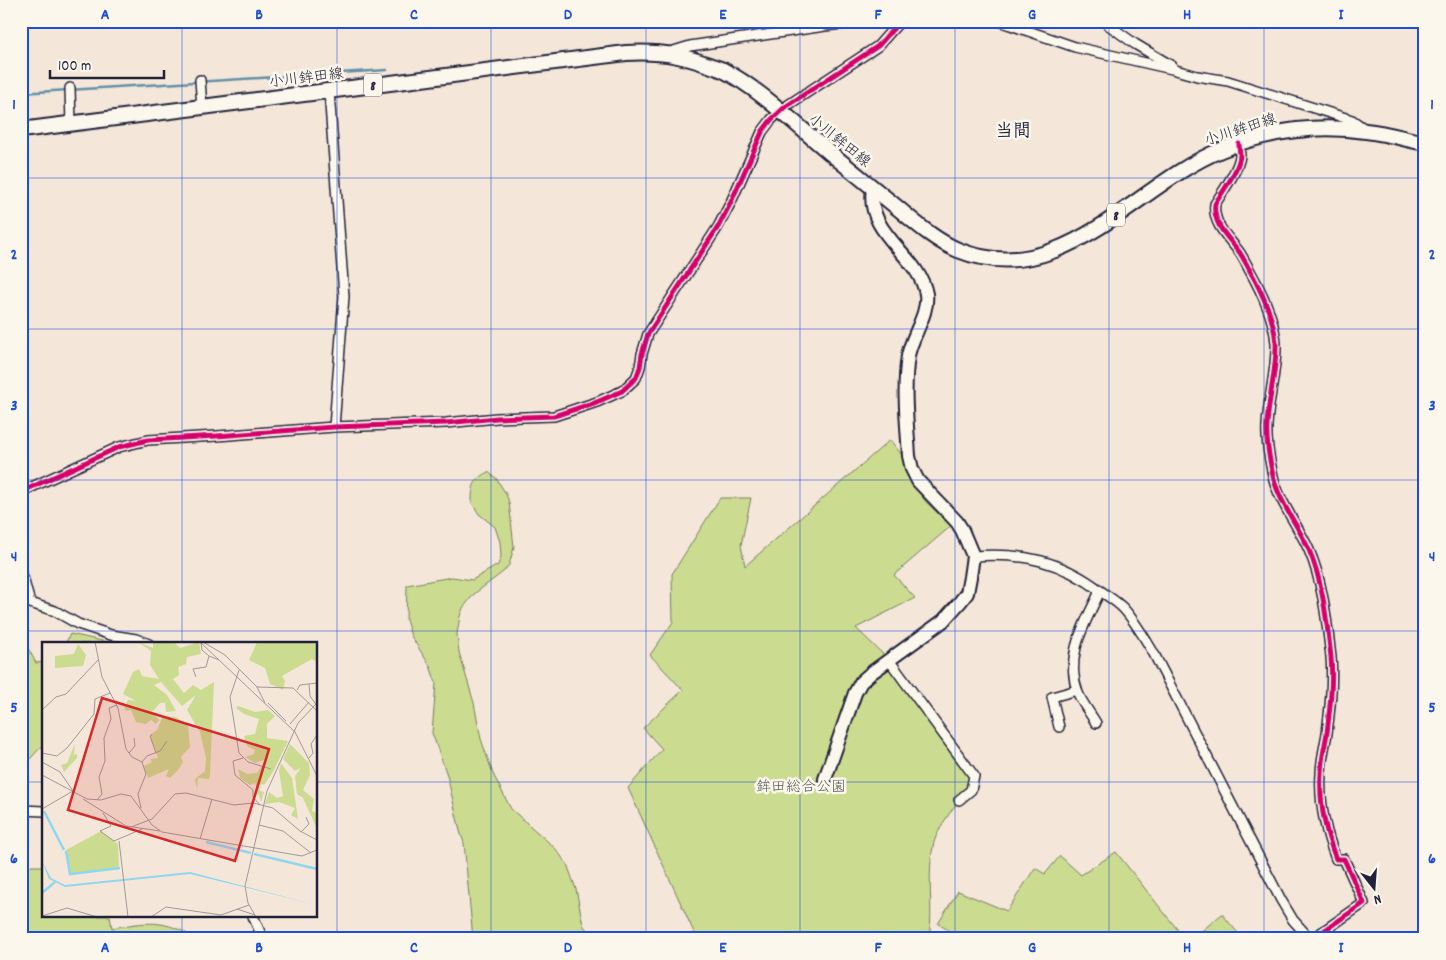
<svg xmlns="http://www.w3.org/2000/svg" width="1446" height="960" font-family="Dekko,'Klee One',sans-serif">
<rect width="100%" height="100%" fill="#f4e7d9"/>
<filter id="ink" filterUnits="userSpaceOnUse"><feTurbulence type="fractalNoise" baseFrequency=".02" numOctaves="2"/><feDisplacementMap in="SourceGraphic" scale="10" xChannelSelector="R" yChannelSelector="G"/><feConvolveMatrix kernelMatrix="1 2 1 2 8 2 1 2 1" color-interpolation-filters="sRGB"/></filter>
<g filter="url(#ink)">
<g fill="#cbdb8f" stroke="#767e65">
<path d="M890,440l12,15 5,19 8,13 11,15 25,24 -57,49 21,23 -59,30 33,32 85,116c-2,10 -8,15 -14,23 -9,12 -21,28 -26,43 -8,32 0,65 -5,97h-232l-69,-151 34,-39 -19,-21 40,-38 -33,-35 23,-33 -1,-48 48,-76h31l-10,47 4,21z"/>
<path d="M488,472l8,6 10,16 3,8 5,45 -5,18 -6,7 -29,22 -11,14 -3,8 -3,18 2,18 15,51 7,36 12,35 18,35 44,39 12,16 9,25 7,36 12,14h-122l-9,-96 -4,-12 -13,-56 -15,-42 4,-50 -6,-17 -19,-30 -5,-16 1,-35 45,-8 20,3 26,-15 3,-8 -1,-15 -5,-15 -16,-13 -7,-11c0,-15 1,-24 16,-31z"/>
<polygon points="70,634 116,644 65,644"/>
<polygon points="21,635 36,663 44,662 44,746 40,748 23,767 27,790 21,806"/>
<polygon points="1116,852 1185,939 964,939 938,924 958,891 1007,911 1035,868 1045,874 1060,856 1081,875"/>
<path d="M21,866h23v50h66l2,12c32,-6 54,-10 83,11h-174z"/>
<polygon points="1222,914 1243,939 1192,939"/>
</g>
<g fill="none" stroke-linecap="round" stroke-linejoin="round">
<polyline stroke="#638fa8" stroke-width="2.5" points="21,93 387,70"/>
<g stroke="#22223b" stroke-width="12">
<g id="street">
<polyline points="999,21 1075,47 1172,69 1197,76 1228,81 1352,120 1366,130"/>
<polyline points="1103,21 1135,44 1172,66"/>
<polyline points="667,53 690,46 825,26 872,21"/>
<polyline points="200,80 202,107"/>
<polyline points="70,88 71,124"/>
<polyline points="329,91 344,296 334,427"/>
<path d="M1239,144c0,3 1,8 1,12 -2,15 -17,35 -25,48 -3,20 14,34 25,49 3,5 6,10 9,16 13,23 25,48 27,74 1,28 -8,55 -9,83 -1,15 2,31 5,45 5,29 25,52 37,79 14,32 18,73 22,107 2,25 -1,51 -4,76 -2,13 -6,27 -6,41 -2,30 4,57 15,85h8l20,44 -52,36"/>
<polyline points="21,492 119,447 148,440 217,436 334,427 446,423 497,418 554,416 597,402 622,391 636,378 640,367 642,354 648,334 718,227 731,202 762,132 771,120 785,107 878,46 900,21"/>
<path d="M973,556c49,-4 89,5 129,36 7,5 15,10 21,16 12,13 21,29 30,44l128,248 12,20 17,19"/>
<polyline points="21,570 30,603 55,611 78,624 111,635 136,639 149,644"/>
<polyline points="889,660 974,776 971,790 959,800"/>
<path d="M1096,723c-6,-10 -14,-20 -18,-30 -14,-38 7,-69 22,-102"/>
<polyline points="1059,727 1052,697 1077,690"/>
<polyline points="21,810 44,811"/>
<polyline points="253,916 263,939"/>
</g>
</g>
<g stroke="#22223b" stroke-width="16">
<path id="secondary" d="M825,779l30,-86 6,-11 10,-9 72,-52 17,-19 7,-9 3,-16 3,-21 -11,-26 -5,-8 -39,-41 -6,-12 -3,-13c-2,-33 -6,-67 -1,-100 3,-19 21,-42 18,-62 -7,-40 -61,-59 -53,-106"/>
</g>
<g stroke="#22223b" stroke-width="18">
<g id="primary">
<path d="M21,130l605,-77c40,-2 60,3 97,17"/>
<path d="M829,152c23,19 47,38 70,57 18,15 37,32 59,41 105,42 176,-65 263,-100 46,-19 95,-26 145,-19 20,2 39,8 59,12"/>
</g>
</g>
<use href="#street" stroke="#fbf7ec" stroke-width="9"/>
<use href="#secondary" stroke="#fbf7ec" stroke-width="12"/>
<use href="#primary" stroke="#fbf7ec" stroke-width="14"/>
<g stroke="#22223b" stroke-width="18" stroke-linecap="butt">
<path id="primary-bridge" d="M723,70c37,19 73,55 106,82"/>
</g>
<use href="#primary-bridge" stroke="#fbf7ec" stroke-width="14"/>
<g stroke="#fbf7ec" stroke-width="8">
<g id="cycleway">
<path d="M1239,144c0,3 1,8 1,12 -2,15 -17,35 -25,48 -3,20 14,34 25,49 3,5 6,10 9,16 13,23 25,48 27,74 1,28 -8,55 -9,83 -1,15 2,31 5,45 5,29 25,52 37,79 14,32 18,73 22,107 2,25 -1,51 -4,76 -2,13 -6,27 -6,41 -2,30 4,57 15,85h8l20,44 -52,36"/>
<polyline points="21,492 119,447 148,440 217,436 334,427 446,423 497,418 554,416 597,402 622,391 636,378 640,367 642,354 648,334 718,227 731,202 762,132 771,120 785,107 878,46 900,21"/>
</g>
</g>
<use href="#cycleway" stroke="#d6006c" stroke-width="5"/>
</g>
</g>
<path fill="none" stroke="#1d4ed8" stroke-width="1" stroke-opacity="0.55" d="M182,21v623M337,21v918M491,21v918M646,21v918M800,21v918M955,21v918M1109,21v918M1264,21v918M21,178h1404M21,329h1404M21,480h1404M21,631h1404M21,782h23M316,782h1109M182,916v23"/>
<g text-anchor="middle" stroke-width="5" stroke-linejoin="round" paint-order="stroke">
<g fill="#fbf7ec" stroke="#636270" stroke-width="1">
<rect x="364" y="73.5" width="18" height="23" rx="4"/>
<rect x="1107" y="203.5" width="18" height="23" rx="4"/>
</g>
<g font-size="14" font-weight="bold" fill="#22223b">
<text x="373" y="90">8</text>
<text x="1116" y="220">8</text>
</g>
<g font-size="15" fill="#22223b" stroke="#fbf7ec">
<text transform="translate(306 77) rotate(-7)" y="5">小川鉾田線</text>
<text transform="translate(1240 129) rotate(-18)" y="5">小川鉾田線</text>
<text transform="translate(840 140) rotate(39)" y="5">小川鉾田線</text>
</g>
<g font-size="15" fill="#555a54" stroke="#fbf7ec">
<text x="801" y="791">鉾田総合公園</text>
</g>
<g font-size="18" font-weight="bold" fill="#22223b" stroke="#fbf7ec">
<text x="1013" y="136">当間</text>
</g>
</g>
<g transform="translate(42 642)">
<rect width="275" height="275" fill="#f4e7d9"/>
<path d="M96,0l15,6v-6h21l6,6 19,-6 2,12 -14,3 -1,7 -8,3 1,8 -6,4 11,14 9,-8 8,5 13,-8 -4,93 -1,4 -11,-1 -1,11 -2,-10 10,-8 1,-13 -6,-26 -13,-22 9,-15 -14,11 -21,-24 -7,3 13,10 9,16 -10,1 -1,-9h-5l-8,9 7,8 -3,4 -5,-4 -5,4 -10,-2 -5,-12 -5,1 -2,-4 4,-7 8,1 -13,-7 10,-22 6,-3 3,7 17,3 -9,-14 1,-14zM215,0h60v20l-5,-3 -30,17 3,5 -2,9 -13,-6 -5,-16 -16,-8zM36,2l8,11 -3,11 -28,2v-12l19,-2zM196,64l17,6 13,-2 7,6 -8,8v14l21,3 -14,29 -9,14 -6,1 1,6 4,1 -3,10 -6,-19 -5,2 -10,-7 -2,-9 9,5 10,-1 6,-9 1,-4 -9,3 -10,-6 9,-3 1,-4 -8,-4 -3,-10 11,-2 4,-15 -15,-5 -8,-6zM121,74l13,1 12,8 2,22 -9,10 2,5 -5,8 -8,8 -4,-2 3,-7 -21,9 -4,-12 8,-4 -2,-3 8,-1 -8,-23 7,-5zM33,102l-1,11 3,-1v4l-13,14 -3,-7 6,-2zM248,102l19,19 1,12 -7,15 11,9 -2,12 5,2v16l-14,-31 -6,-4 -2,-18 6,-8 -6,3 -12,-12zM239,121l11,15 6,41 -7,-4 4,-7 -16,-6 -14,2 4,-12 8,6 6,-2 -4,-25zM59,189l17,13 1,25 -50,4 -3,-23z" fill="#cbdb8f"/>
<path d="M0,219l9,17 14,7 125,-13 127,33 -127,-31 -125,13 -16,-8z" fill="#8fd7f0"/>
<path fill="none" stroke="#8fd7f0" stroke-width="2.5" d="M2,169l20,39M164,200l45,11M24,209l4,23 50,-6M212,212l63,15M0,251l13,-11"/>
<path fill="none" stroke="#a0989a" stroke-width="1" d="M53,0l7,35 16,31 8,41 6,8 10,5M158,0l94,89M161,0l22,13 32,32 8,16M159,1l1,7 7,6 10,4M197,28l-9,27 9,56 9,9 23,7M154,35l-3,-8 13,-2 3,-11M267,42l1,12 7,10M215,45l36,1 24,23M255,48l3,-5 17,-2M226,61l18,18M0,68l14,-13 10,-3 32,-34M248,82l19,-22M252,88l23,46M110,92l-2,2 6,17M0,111l15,3 10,-8 27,-34 1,-15 15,-6M87,111l6,-7 -1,-8M201,116l-10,3 2,14 18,15v7l7,8M267,116l4,-5 -2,-9 6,-9M0,120l18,10 13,19 -31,18M100,120l5,-6 13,-5 7,-10M0,133l45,24 14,1 20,-6 10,2 21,29 10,7 140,24 15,-6M41,157l43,27 34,5M55,158l5,-6 -3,-17 6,-16 -1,-23 7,-19 -2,-11 8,-3M99,166l-3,-14 8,-20 -4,-12M61,171l8,13 -11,5 14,10 28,-12M217,183l24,6 28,22M89,185l21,-8 23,-25 11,-1 48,12 19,-2 20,5 27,23 17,9M259,190l8,-8 -3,-7M158,197l12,-40M77,199l9,76M195,267l18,6M0,274l25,-8 30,9M109,275l15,-10 55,8 28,-10M214,275l-8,-14 -3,-17 22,-95 31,-68 19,-20"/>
<path fill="#d62828" fill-opacity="0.15" stroke="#d62828" stroke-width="2.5" d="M60,56l167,51 -34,112 -167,-51z"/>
<rect width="275" height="275" fill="none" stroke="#22223b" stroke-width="2.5"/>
</g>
<rect width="1446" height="960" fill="none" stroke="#fbf7ec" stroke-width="55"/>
<g transform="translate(1374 888) rotate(163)" stroke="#fbf7ec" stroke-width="4" paint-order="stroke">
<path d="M0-4L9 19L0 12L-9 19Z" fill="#22223b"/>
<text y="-8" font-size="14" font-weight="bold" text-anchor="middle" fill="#22223b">N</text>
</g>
<path d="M50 70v8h114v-8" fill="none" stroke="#22223b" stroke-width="2.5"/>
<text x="58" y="70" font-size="15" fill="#22223b" stroke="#fbf7ec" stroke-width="4" paint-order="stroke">100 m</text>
<rect x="28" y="28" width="1390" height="904" fill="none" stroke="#1d4ed8" stroke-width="2"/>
<g font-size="16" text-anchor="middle" font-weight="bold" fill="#1d4ed8">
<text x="105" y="19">A</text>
<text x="259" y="19">B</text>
<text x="414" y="19">C</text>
<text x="568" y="19">D</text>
<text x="723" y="19">E</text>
<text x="878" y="19">F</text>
<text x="1032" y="19">G</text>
<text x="1187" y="19">H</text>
<text x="1341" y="19">I</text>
<text x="14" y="109">1</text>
<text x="1432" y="109">1</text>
<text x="14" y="259">2</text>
<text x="1432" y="259">2</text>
<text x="14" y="410">3</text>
<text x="1432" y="410">3</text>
<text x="14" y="561">4</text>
<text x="1432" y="561">4</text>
<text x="14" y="712">5</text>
<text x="1432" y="712">5</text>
<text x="14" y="863">6</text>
<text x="1432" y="863">6</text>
<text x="105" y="952">A</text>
<text x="259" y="952">B</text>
<text x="414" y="952">C</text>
<text x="568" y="952">D</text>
<text x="723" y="952">E</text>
<text x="878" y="952">F</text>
<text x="1032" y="952">G</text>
<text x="1187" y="952">H</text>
<text x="1341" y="952">I</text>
</g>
</svg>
